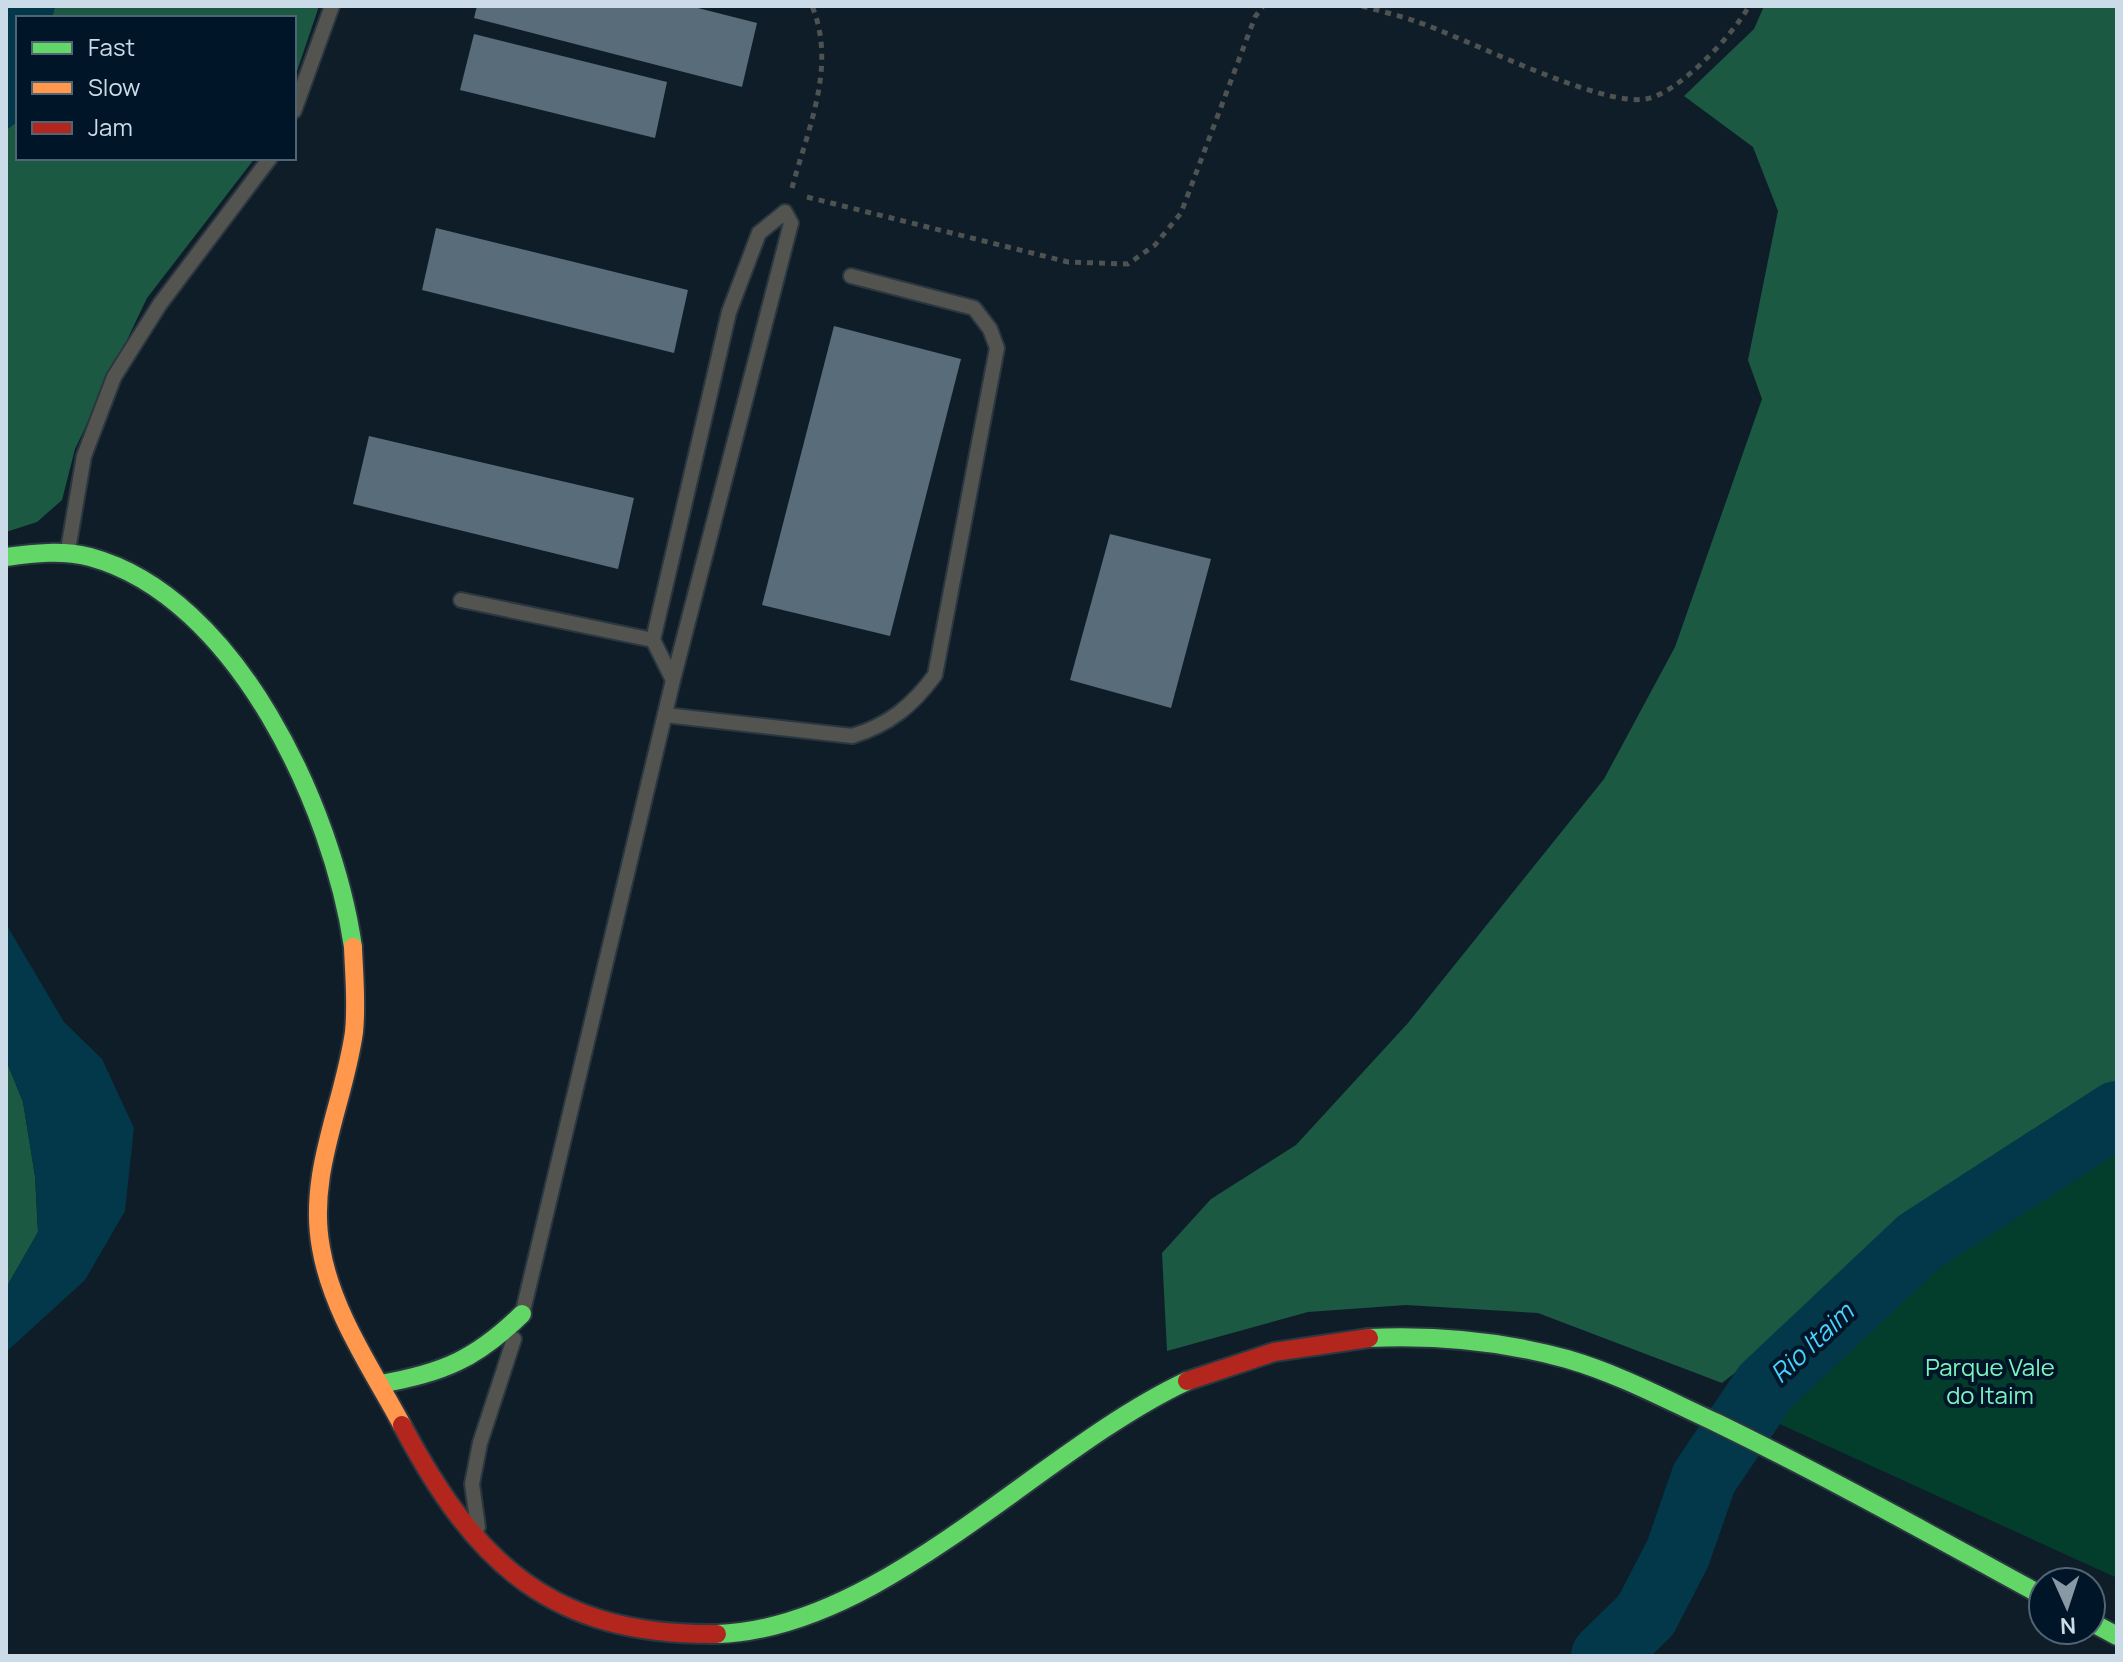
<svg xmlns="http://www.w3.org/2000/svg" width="2123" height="1662" font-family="Manrope,sans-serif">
<rect width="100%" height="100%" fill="#0e1d28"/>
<polygon fill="#023e2b" points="2117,1119 2117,1578 1749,1410"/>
<g fill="#1c5943">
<polygon points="55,6 319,6 294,80 294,18 52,18"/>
<polygon points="1764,6 2117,6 2117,1083 1989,1172 1722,1383 1538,1313 1406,1305 1308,1312 1167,1351 1162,1253 1211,1199 1296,1145 1408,1023 1604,779 1675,647 1762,399 1748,360 1778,211 1753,147 1684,96 1754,29"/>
<polygon points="18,121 18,158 255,158 147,298 75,449 62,500 37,522 6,532 6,130"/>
<polygon points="6,1060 23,1102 35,1176 38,1232 6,1288"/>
</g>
<g fill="#023849">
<polygon points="6,6 55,6 52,18 18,18 18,121 6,130"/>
<polygon points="6,924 64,1022 102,1059 134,1128 125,1211 85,1280 6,1352 6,1288 38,1232 35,1176 23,1102 6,1060"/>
</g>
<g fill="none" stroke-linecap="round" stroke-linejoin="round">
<polyline stroke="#023849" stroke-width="66" points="1604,1656 1646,1615 1678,1553 1704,1478 1765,1387 1919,1242 2117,1114"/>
</g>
<g fill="#586c7a">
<polygon points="477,6 690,6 757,23 742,87 474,18"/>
<polygon points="474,34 667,82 655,138 460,90"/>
<polygon points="436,228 688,290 674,353 422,290"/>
<polygon points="834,326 961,359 890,636 762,605"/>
<polygon points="369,436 634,498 618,569 353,504"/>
<polygon points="1110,534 1211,559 1171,708 1070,680"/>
</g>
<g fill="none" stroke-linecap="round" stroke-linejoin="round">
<g stroke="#2a3740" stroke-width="18">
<g id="lane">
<polyline points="294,111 332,6"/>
<polyline points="68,550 84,456 114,377 160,304 270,158"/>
<polyline points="461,600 653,640"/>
<path d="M665,715l187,21c37,-11 60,-30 83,-61l62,-327 -7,-19 -16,-21 -123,-32"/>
<polyline points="523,1311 673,680 791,223 785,212 759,233 729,312 653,640 673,680"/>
<polyline points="478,1527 472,1484 480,1443 514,1339"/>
</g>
</g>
<g stroke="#2a3740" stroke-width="22">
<g id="fast">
<path d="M6,557c28,-4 57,-7 84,0 147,40 243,252 263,390"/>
<path d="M1369,1338c67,-3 133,3 198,21 52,15 100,41 150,64 111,54 218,114 326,173"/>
<path d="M380,1384c63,-11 96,-25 142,-70"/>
<polyline points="2091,1622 2117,1636"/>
<path d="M717,1634c166,-5 322,-184 470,-253"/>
</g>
</g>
<g stroke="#2a3740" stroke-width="22">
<path id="slow" d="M353,947c1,28 4,57 1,85 -10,72 -47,141 -33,216 11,64 51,121 81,177"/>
</g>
<g stroke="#2a3740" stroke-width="22">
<g id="jam">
<polyline points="1187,1381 1274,1352 1369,1338"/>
<path d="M402,1425c74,140 151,211 315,209"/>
</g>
</g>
<g stroke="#4e5251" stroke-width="5" stroke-dasharray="6 6" stroke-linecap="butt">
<path d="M1362,6c17,5 36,9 53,15 51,17 184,86 231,78 33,-6 87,-64 103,-93"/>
<path d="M792,188c16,-60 45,-122 20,-182"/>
<polyline points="807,197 1068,262 1128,264 1155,245 1181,213 1255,17 1263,6"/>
</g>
<use href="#lane" stroke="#53544f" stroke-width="14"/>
<use href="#fast" stroke="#63d668" stroke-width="18"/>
<use href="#slow" stroke="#ff974d" stroke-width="18"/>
<use href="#jam" stroke="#b3261e" stroke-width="18"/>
</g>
<g text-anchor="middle" stroke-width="8" stroke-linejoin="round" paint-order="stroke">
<g font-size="24" fill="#7df3bf" stroke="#001527">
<text x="1990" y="1376">Parque Vale<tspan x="1990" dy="28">do Itaim</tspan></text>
</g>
<g font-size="26" font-style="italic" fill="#47d2fe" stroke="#001527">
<text transform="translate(1812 1343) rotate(-43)" y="9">Rio Itaim</text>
</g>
</g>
<rect width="2123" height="1662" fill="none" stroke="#cbdbe8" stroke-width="16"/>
<rect x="16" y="16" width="280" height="144" fill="#001527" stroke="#516474" stroke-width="2"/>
<rect x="32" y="42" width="40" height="12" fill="#63d668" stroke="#516474" stroke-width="2"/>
<text x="88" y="56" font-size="24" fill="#cbdbe8">Fast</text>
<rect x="32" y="82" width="40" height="12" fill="#ff974d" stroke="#516474" stroke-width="2"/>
<text x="88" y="96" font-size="24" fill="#cbdbe8">Slow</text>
<rect x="32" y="122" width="40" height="12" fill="#b3261e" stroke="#516474" stroke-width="2"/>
<text x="88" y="136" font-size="24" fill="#cbdbe8">Jam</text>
<g transform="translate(2067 1606) rotate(177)"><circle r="38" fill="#001527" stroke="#516474" stroke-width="2"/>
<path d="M0-6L14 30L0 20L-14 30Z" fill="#8998a5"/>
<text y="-12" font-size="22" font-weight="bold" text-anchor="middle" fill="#cbdbe8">N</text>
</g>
</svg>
